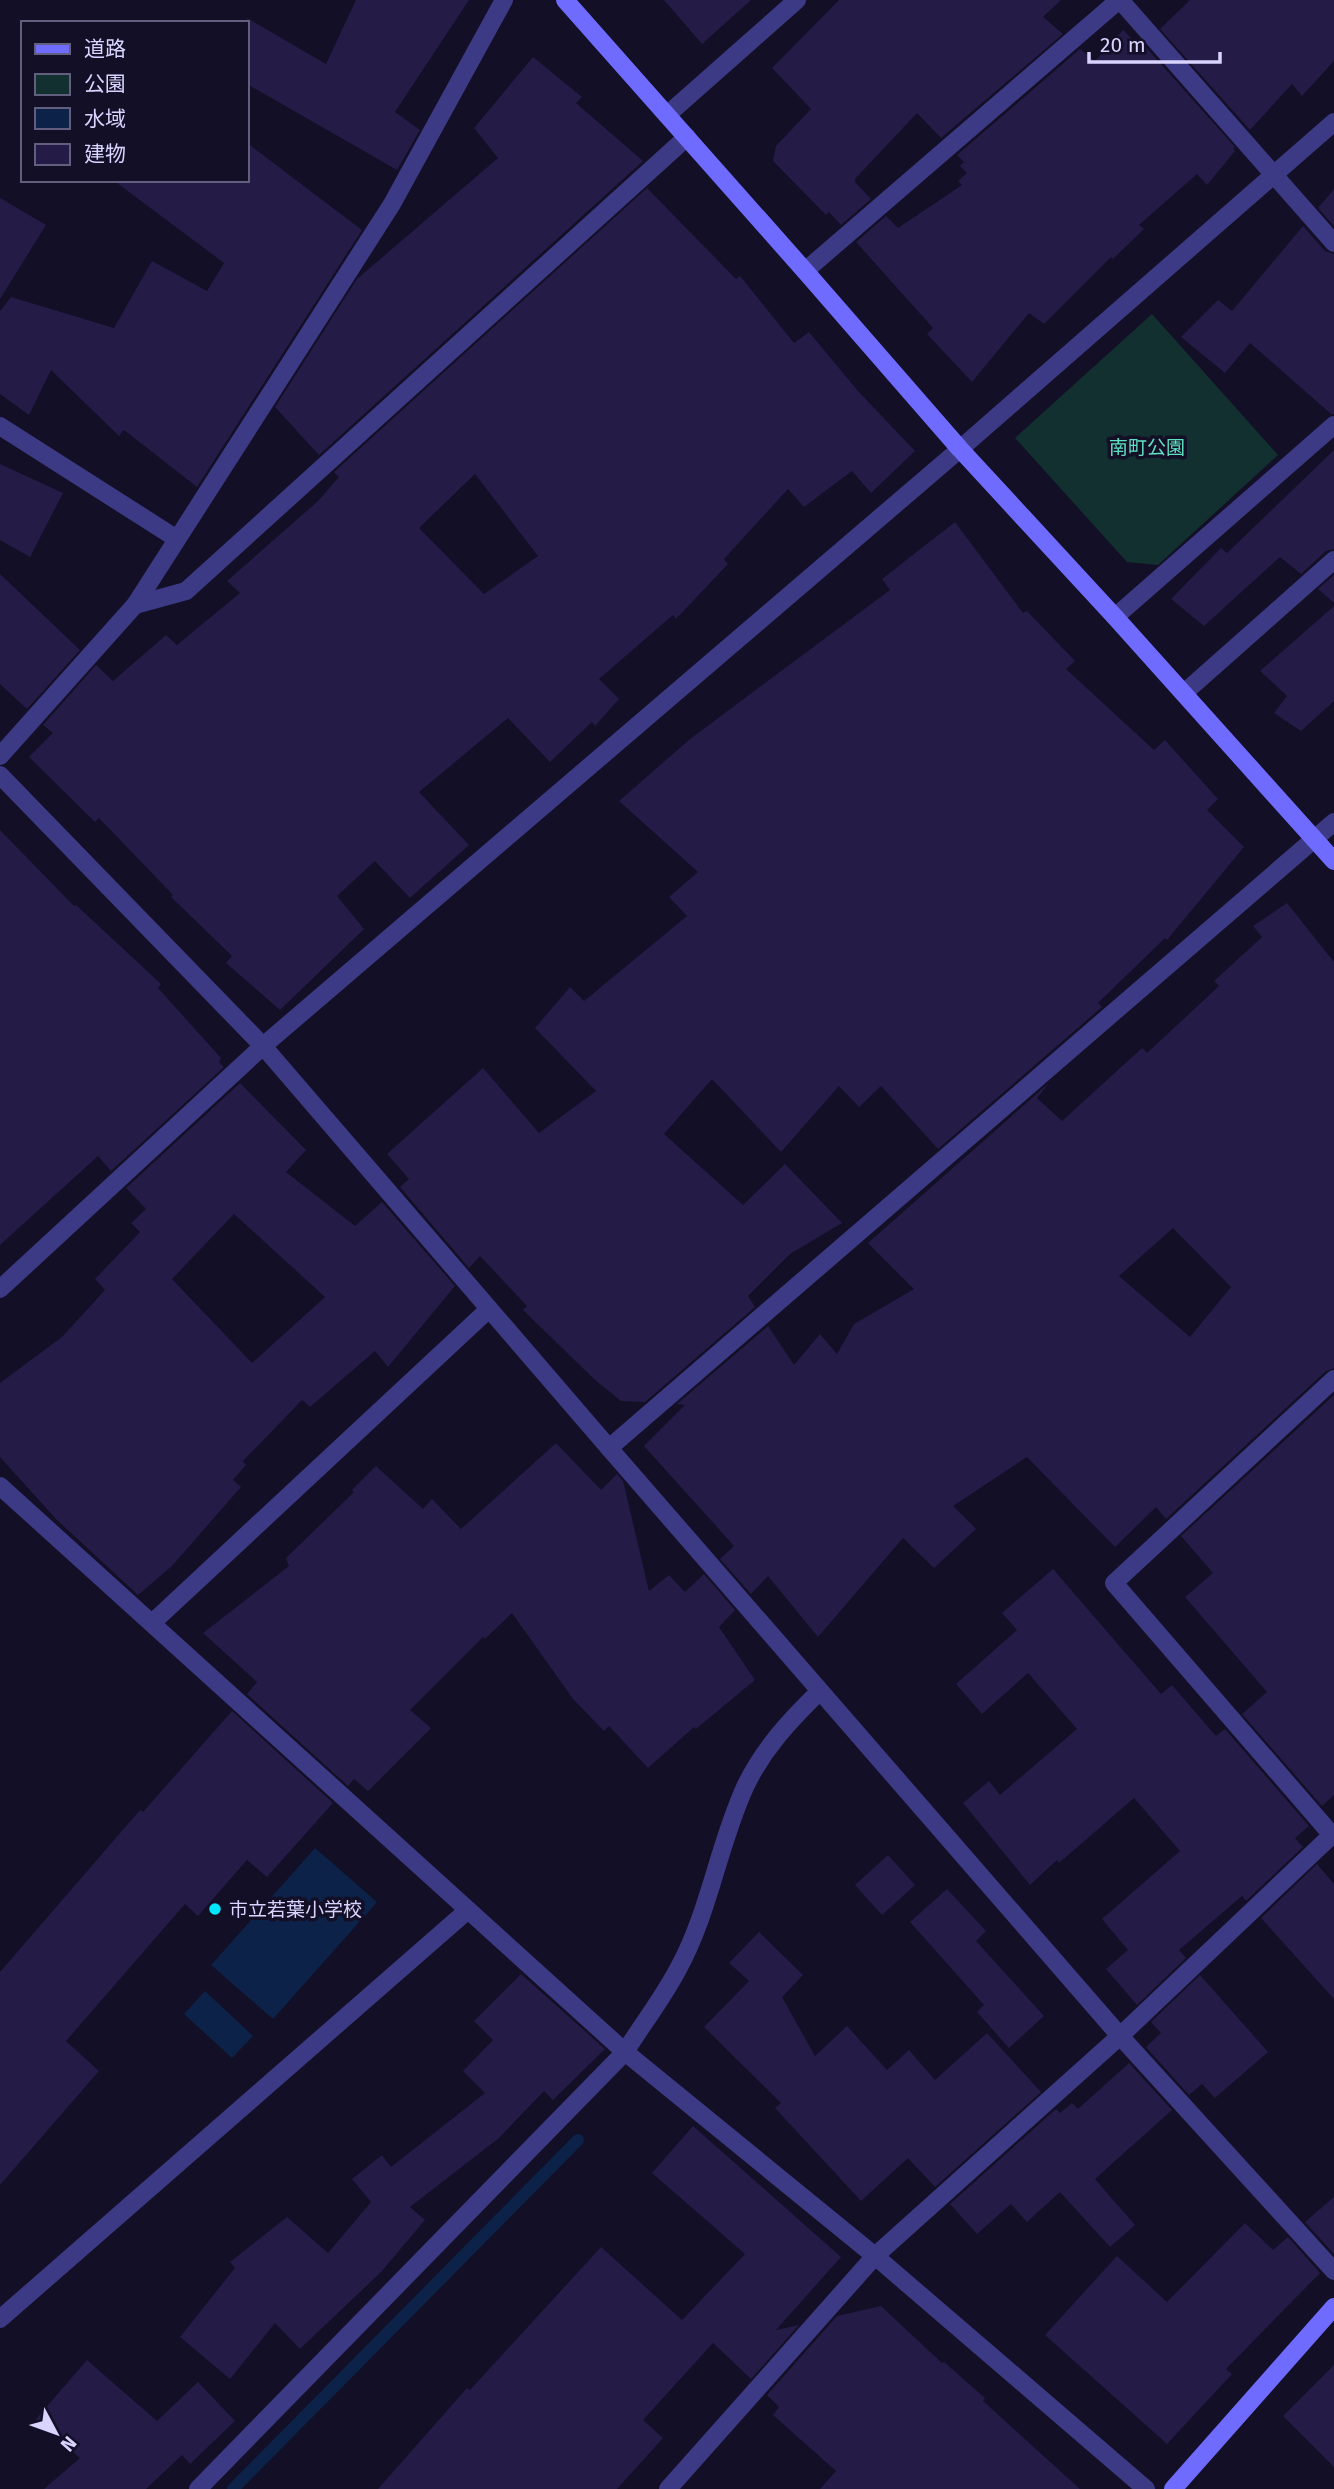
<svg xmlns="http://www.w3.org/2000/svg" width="1334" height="2489" font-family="'Fira Sans','Noto Sans JP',sans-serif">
<rect width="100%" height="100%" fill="#130f26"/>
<polygon fill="#12302f" points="1152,314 1278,455 1158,565 1127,562 1015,438"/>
<g fill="#0c2248">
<polygon points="315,1848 377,1902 273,2019 211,1965"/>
<polygon points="205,1991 253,2036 232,2058 184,2014"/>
</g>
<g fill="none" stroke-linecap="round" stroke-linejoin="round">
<polyline stroke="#0c2248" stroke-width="12" points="233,2489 578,2140"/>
</g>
<g fill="#241b47" fill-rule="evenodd">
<polygon points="356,0 469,0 395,112 420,130 397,170 247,84 247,18 326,64"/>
<polygon points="664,0 751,0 702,44"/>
<polygon points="839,0 1061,0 1043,17 1063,34 941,138 917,113 855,179 855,182 871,199 841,225 829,212 826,215 773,161 776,146 811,109 772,68"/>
<polygon points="1190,0 1334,0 1334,61 1302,96 1292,84 1250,130 1160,29"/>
<polygon points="1123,30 1141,48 1144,45 1235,147 1233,149 1235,151 1207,185 1197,174 1139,225 1144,229 1113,259 1111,257 1044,324 1029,313 972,382 927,334 933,328 856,242 886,216 898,228 962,185 958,181 967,173 960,166 964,162 957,155 1080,49 1095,61"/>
<polygon points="533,57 582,97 576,103 643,161 319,455 275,407 357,279 498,158 474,128"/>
<polygon points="247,143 362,230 197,487 124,430 119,436 51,370 29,415 0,394 0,311 11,297 114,328 152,261 207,291 224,263 113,180 247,180"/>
<path d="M647,188l89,91 4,-3 54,67 15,-11 49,59 57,60 -44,42 -19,-22 -48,36 -16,-18 -64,70 4,5 -52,55 -3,-4 -74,64 20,20 -24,27 -3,-4 -42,40 -42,-44 -89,74 50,53 -59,53 -35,-37 -38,35 27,33 -84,81 -54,-47 6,-7 -61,-59 2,-2 -74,-77 -4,4 -66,-65 24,-24 -10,-8 53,-60 17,16 53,-46 11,10 63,-52 -13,-12 91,-80 21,-24 -5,-5zM475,474l63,82 -54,38 -65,-66z"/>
<polygon points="1334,189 1334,226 1318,208"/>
<polygon points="0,198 46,225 0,299"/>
<polygon points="1303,226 1325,251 1334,254 1334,414 1331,414 1250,343 1225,373 1181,337 1218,300 1232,311"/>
<polygon points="1334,450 1334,549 1326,551 1301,574 1280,557 1204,626 1171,599 1221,548 1227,553"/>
<polygon points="0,464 63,493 30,557 0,540"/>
<polygon points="955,522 1023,613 1027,611 1075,661 1066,669 1154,750 1165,740 1218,799 1207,810 1244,847 1167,940 1165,938 1098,1003 1102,1007 938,1149 881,1086 859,1107 839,1086 781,1152 712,1079 664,1134 743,1205 785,1164 842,1223 790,1254 748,1296 755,1307 645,1402 621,1401 594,1379 523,1310 527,1306 480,1256 469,1268 400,1187 409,1179 387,1154 483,1068 539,1133 596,1091 535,1028 570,987 584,1001 687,916 669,897 698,872 619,801 690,739 890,590 882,579"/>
<polygon points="0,574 80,650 27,709 0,684"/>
<polygon points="1334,575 1334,603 1318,589"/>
<polygon points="1334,606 1334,701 1301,731 1274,713 1287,696 1260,671"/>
<polygon points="0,830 74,906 76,905 161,984 158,988 221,1058 219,1062 224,1067 111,1171 98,1156 0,1245"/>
<path d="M1287,903l47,59v406l-8,3 -160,148 -10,-12 -41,40 -88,-90 -74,49 23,23 -42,39 -31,-30 -85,99 -50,-61 -17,18 -31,-35 14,-13 -90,-100 41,-41 -8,-1 91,-78 26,39 26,-31 17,20 17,-30 60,-35 -46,-46 181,-160 -12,15 25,23 80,-73 5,5 72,-67 -5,-5 48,-44 -9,-11zM1173,1228l58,59 -41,50 -71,-61z"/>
<path d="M240,1083l66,67 -20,22 69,54 27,-24 73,84 -67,81 -13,-16 -65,56 -8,-7 -59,61 3,4 -13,15 8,7 -69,79 -34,29 -82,-76 -56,-62v-74l62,-46 43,-47 -10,-11 45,-47 -9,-9 15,-14 -20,-21zM234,1214l91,83 -73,66 -80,-84z"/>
<polygon points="1334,1395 1334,1795 1322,1806 1242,1714 1267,1692 1185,1597 1213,1573 1181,1536"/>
<polygon points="556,1443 601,1490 617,1474 623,1481 649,1591 669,1575 685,1592 704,1574 735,1610 719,1627 755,1680 696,1729 694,1727 648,1768 609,1726 604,1731 573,1699 512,1613 485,1639 483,1637 410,1710 431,1728 368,1791 354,1779 348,1786 247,1694 257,1682 203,1633 289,1566 286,1558 354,1492 352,1490 376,1466 423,1509 432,1499 461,1529"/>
<polygon points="1053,1569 1161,1694 1172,1685 1216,1736 1225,1729 1309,1826 1295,1838 1303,1847 1246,1901 1242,1896 1179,1950 1186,1958 1137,2005 1106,1969 1128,1950 1102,1919 1180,1851 1134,1798 1059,1863 1057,1860 1030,1885 963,1803 989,1781 1000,1795 1077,1729 1028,1673 982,1714 956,1684 1017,1630 1002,1613"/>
<polygon points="232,1711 333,1803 267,1877 247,1860 198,1916 185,1904 66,2041 99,2071 0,2185 0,1972 140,1810 143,1812"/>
<polygon points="888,1855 915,1885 882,1915 855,1885"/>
<polygon points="1317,1864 1334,1884 1334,1999 1261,1918"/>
<polygon points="947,1889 986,1931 976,1941 1044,2016 1009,2048 977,2012 984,2005 910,1922"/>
<polygon points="759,1932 803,1975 782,1997 815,2056 847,2026 887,2070 909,2050 935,2080 987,2033 1041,2092 935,2187 908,2158 861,2201 775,2108 781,2103 704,2027 749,1981 729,1963"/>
<polygon points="521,1974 605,2049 553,2100 544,2091 499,2138 410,2207 425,2220 381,2272 300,2349 275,2323 230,2379 180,2337 235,2268 230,2262 287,2217 328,2253 371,2202 352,2179 382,2155 391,2167 485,2093 463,2071 493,2040 474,2021"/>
<polygon points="1200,1975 1268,2052 1215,2098 1202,2084 1189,2095 1146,2047 1161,2033 1151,2022"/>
<polygon points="1129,2063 1172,2110 1095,2179 1135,2225 1110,2247 1060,2192 1027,2222 1011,2204 977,2234 950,2204 1056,2109 1060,2113 1072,2103 1078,2109"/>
<polygon points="693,2126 841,2257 776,2330 799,2325 751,2379 713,2343 643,2420 663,2438 617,2489 378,2489 467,2388 470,2390 601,2247 682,2320 745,2254 652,2173"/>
<polygon points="1334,2197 1334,2254 1305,2222"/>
<polygon points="1245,2223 1273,2250 1288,2237 1320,2273 1226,2369 1232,2374 1167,2444 1045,2335 1117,2256 1167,2302"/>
<polygon points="881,2306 942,2363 944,2362 985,2398 983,2401 1080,2489 820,2489 836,2471 773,2415 779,2407 767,2395 837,2316"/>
<polygon points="87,2360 157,2421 198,2382 235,2421 190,2464 182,2455 146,2489 44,2489 80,2458 36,2419"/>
<polygon points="1334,2365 1334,2467 1283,2416"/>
</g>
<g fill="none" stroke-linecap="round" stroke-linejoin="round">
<g stroke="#3d3a85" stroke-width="18">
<polyline points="1120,0 1334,243"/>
<polyline points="667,115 797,0"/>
<polyline points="805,271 1119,0"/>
<polyline points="0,426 177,539"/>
<polyline points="135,605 186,591 687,137"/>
<polyline points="1115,617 1334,425"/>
<polyline points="1184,693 1334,560"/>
<polyline points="0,756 135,605 392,204 504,0"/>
<polyline points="0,775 263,1046 609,1448 1120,2036 1334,2271"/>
<polyline points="0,1289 263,1046 960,449 1334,122"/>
<polyline points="609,1448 1334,822"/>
<polyline points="0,1486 625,2052 875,2256 1146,2489"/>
<polyline points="152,1623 489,1309"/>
<polyline points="1332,1835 1114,1583 1334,1379"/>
<polyline points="0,2319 468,1910"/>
<path d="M198,2489l427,-437c17,-27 37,-53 52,-81 32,-57 41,-125 68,-184 18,-38 45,-67 75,-96"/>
<polyline points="668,2489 875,2256 1120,2036 1334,1833"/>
</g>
<g stroke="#6f6bff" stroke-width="18">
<polyline points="565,0 805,271 960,449 1115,617 1334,861"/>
<polyline points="1173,2489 1334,2307"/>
</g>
</g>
<circle fill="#00e5ff" stroke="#130f26" stroke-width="2.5" cx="215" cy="1909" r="7"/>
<g text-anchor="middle" stroke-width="7" stroke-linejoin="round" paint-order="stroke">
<g font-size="19" fill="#5fe0c0" stroke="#130f26">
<text x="1147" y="454">南町公園</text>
</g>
<g font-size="19" fill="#d9d4ff" stroke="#130f26" text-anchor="start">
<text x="229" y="1916">市立若葉小学校</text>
</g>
</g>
<rect x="21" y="21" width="228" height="161" fill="#130f26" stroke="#625e7d" stroke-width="2"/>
<rect x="35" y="44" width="35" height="10" fill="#6f6bff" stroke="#625e7d" stroke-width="2"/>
<text x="84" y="56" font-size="21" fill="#d9d4ff">道路</text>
<rect x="35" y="74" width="35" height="21" fill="#12302f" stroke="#625e7d" stroke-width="2"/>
<text x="84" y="91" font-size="21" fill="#d9d4ff">公園</text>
<rect x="35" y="108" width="35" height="21" fill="#0c2248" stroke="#625e7d" stroke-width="2"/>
<text x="84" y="126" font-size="21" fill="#d9d4ff">水域</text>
<rect x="35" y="144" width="35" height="21" fill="#241b47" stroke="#625e7d" stroke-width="2"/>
<text x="84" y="161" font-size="21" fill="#d9d4ff">建物</text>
<g transform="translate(56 2433) rotate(131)" stroke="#130f26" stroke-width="5" paint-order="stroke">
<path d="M0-5L12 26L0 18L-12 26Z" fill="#d9d4ff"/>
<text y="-10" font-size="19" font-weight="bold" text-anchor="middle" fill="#d9d4ff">N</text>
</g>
<path d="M1089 52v10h131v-10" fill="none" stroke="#d9d4ff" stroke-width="3.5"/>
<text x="1100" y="52" font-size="21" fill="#d9d4ff" stroke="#130f26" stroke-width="5" paint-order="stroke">20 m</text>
</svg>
